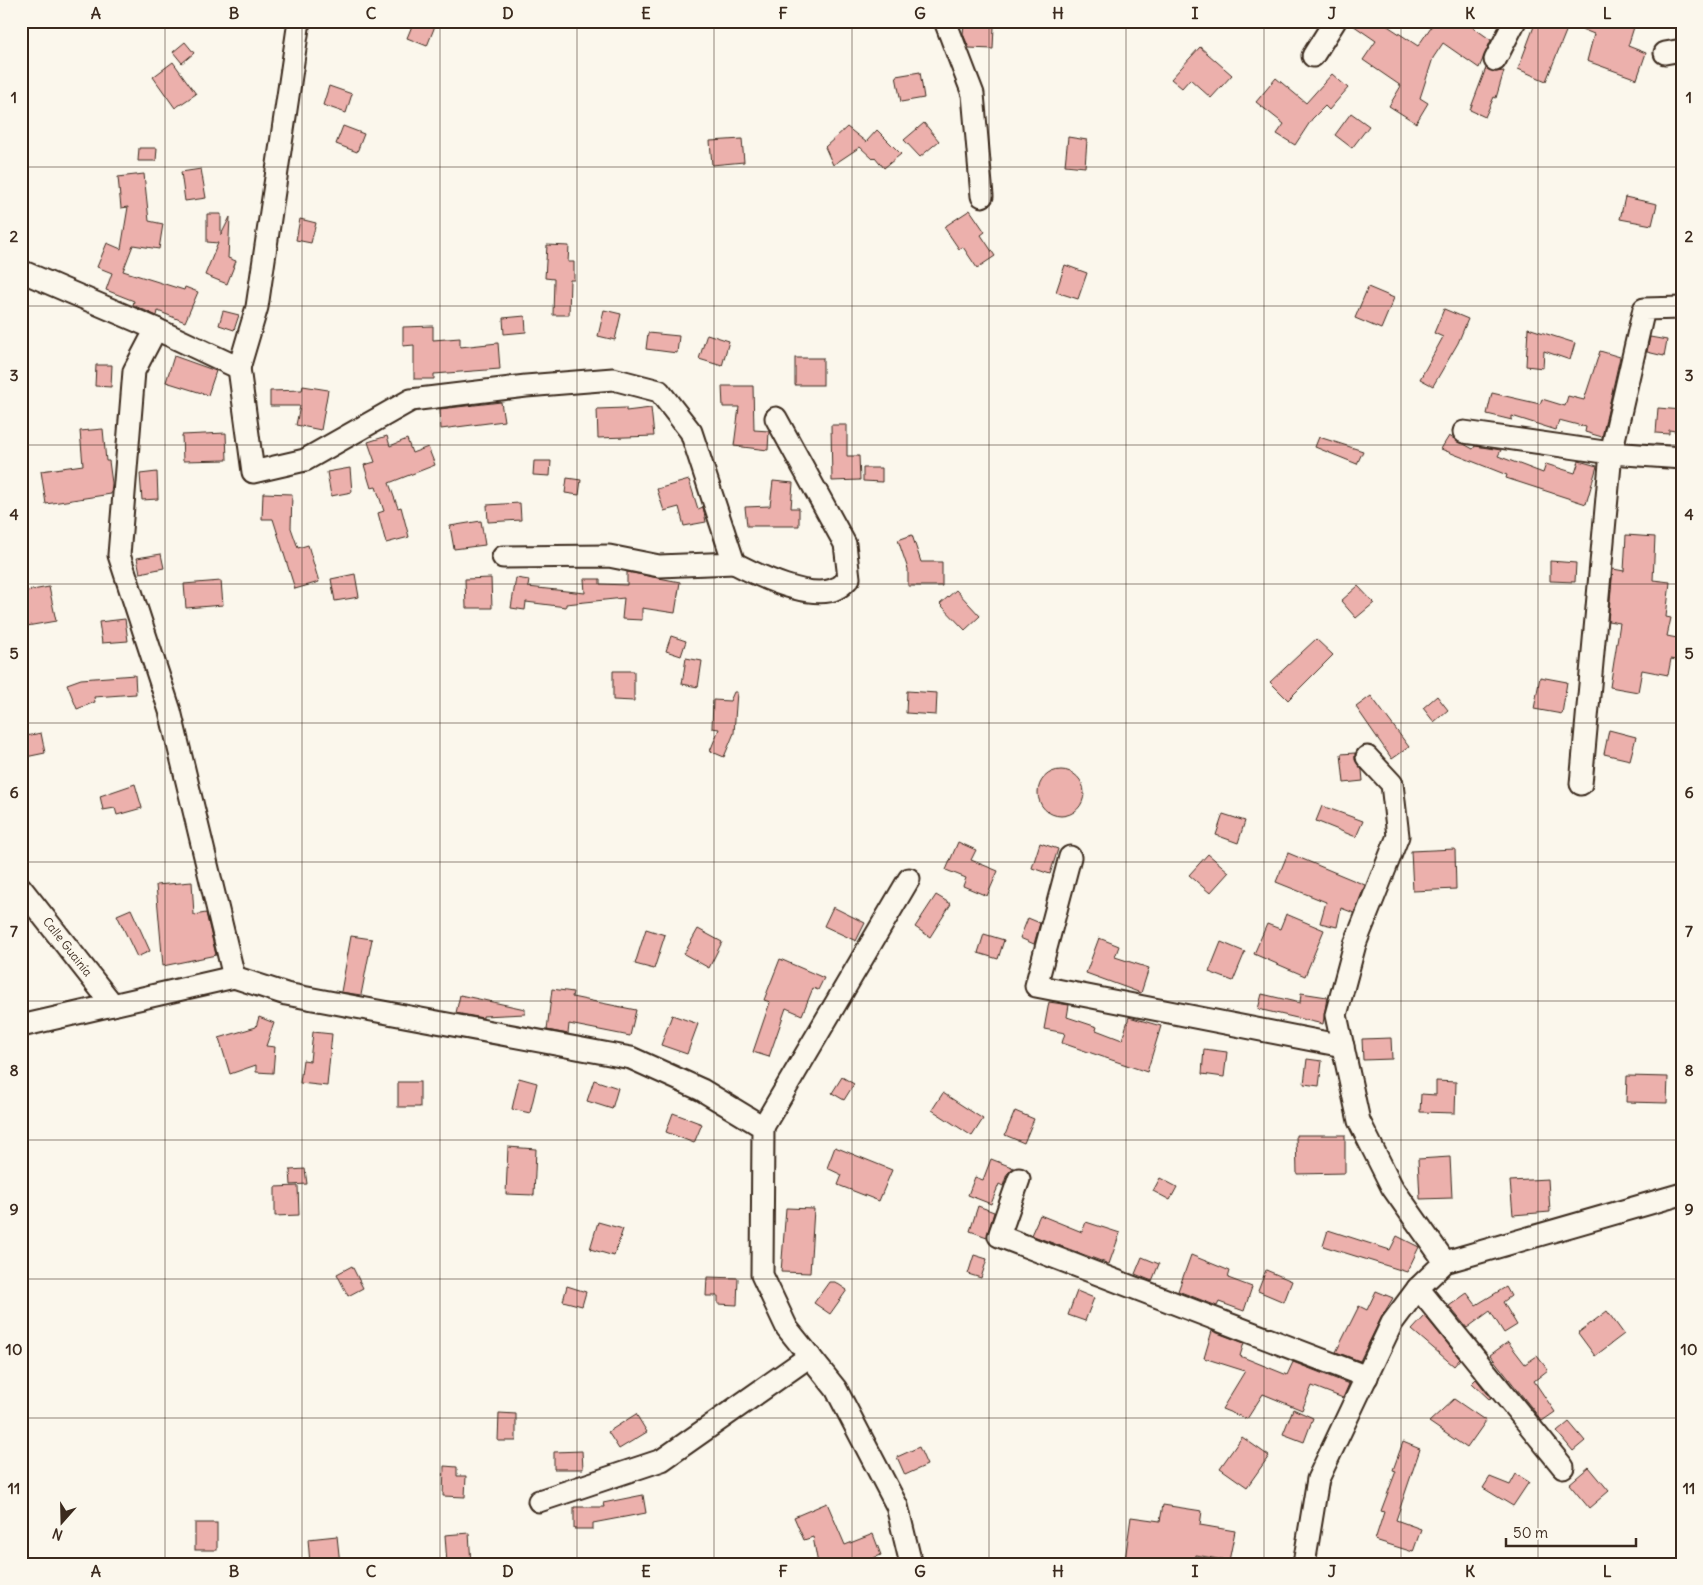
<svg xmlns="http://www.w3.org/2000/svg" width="1703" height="1585" font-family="Delius,sans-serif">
<rect width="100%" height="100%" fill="#fbf7ec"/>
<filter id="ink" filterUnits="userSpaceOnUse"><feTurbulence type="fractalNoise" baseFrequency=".02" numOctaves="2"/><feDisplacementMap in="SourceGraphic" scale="10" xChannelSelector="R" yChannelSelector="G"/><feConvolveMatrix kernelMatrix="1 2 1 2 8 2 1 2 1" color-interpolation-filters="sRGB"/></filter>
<g filter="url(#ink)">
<g fill="#ecb0ac" stroke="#3b2a1e">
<polygon points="414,21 437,21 427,46 407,38"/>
<polygon points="1347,21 1380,21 1418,46 1435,21 1464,21 1491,40 1479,68 1443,43 1433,58 1420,98 1428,103 1416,123 1389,106 1401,86 1363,60 1376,41"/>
<polygon points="1536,21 1636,21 1628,46 1646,53 1637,79 1587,61 1594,34 1569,24 1546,81 1518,69"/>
<polygon points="964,24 994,26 993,49 969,48 963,34"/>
<polygon points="185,42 194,53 182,63 173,52"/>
<polygon points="1200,47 1232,75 1211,98 1190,79 1182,88 1171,79"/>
<polygon points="173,62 196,94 175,108 153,77"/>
<polygon points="1486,68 1495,72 1504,71 1496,98 1494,97 1485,117 1470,110"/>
<polygon points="920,72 924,98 901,102 896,76"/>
<polygon points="1332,74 1348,88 1329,110 1325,106 1312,119 1295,145 1277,134 1284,124 1256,102 1276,78 1306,103"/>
<polygon points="329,86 352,94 346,113 323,105"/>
<polygon points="1351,113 1369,126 1352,148 1335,135"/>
<polygon points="924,123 939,141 920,157 904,140"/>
<polygon points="343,126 364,134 357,152 336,144"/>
<polygon points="847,127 866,142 877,130 901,154 884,168 875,157 873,159 860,147 833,165 825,147"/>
<polygon points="1068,137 1087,140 1085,167 1065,165"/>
<polygon points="742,139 744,162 712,165 710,141"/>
<polygon points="139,148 157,148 156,161 138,161"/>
<polygon points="201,169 206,198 185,201 181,172"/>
<polygon points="144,174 149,221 163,224 159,249 133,245 123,271 184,290 185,287 198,292 185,322 158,311 157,316 133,305 134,301 106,290 112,273 97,267 107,243 121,249 128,207 121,208 118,177"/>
<polygon points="1625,197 1657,204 1652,225 1620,219"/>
<polygon points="970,210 985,232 981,235 995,256 977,268 963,247 959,249 944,227"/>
<polygon points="207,214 221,214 221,235 230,217 228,258 236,261 227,284 205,275 218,243 207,242"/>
<polygon points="300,219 316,223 311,243 296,240"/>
<polygon points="547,245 569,246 568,262 574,262 574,280 570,280 569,315 553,315 554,279 545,278"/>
<polygon points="1065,265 1087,273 1078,299 1056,292"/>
<polygon points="1368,287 1394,298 1381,329 1355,318"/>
<polygon points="1444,309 1468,319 1458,343 1433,386 1420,379 1443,337 1434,333"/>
<polygon points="604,310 621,314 615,340 598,336"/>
<polygon points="223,311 239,315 234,330 219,325"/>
<polygon points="525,316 526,332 504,334 503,318"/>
<polygon points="433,326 433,340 460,338 460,347 498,343 500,369 434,374 434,379 414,379 414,345 403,346 403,327"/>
<polygon points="1528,328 1575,343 1570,360 1544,351 1543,368 1526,366"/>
<polygon points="648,333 679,336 677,353 646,349"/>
<polygon points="707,334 729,341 722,366 699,359"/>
<polygon points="1650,337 1667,340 1664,356 1647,352"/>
<polygon points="1600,351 1620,357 1602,437 1585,432 1586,427 1559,420 1556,430 1512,416 1512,420 1487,414 1492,393 1540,404 1542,399 1565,406 1568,396 1584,400"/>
<polygon points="174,356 216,371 208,395 166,382"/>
<rect x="795" y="358" width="28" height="27"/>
<polygon points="96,365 112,365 111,387 95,386"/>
<polygon points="303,386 328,390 321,430 296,425 300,406 270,406 270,391 302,390"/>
<polygon points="722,386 753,386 754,430 769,431 768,450 734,446 739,407 723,407"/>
<polygon points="501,402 504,421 441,429 440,409"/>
<polygon points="626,408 626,411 651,408 654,436 598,438 597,409"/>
<polygon points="1658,408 1682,410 1682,432 1669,430 1669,434 1656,433"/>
<polygon points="831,425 847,425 847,456 859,456 860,480 832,481"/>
<polygon points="103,429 106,461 109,461 112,483 111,494 46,504 41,471 83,465 80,431"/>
<polygon points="226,433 227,460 183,461 182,435"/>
<polygon points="387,436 390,446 407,439 412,453 428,447 435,465 389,483 398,508 401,507 409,537 386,543 378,513 384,511 376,487 371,488 364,465 375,462 368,442"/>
<polygon points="1449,436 1473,449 1475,446 1501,450 1498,456 1543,473 1546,464 1575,473 1579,461 1597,466 1586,504 1506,478 1507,475 1441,449"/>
<polygon points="1319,437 1363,451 1357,464 1315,447"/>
<polygon points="534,461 551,461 550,476 533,475"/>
<polygon points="350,468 352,492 331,496 327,472"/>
<polygon points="863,468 882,468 882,482 863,481"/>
<polygon points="157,472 158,499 142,500 140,474"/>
<polygon points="567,478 581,480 579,495 565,493"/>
<polygon points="689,480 698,509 703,507 706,522 684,526 679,507 664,511 657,489"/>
<polygon points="773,481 793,483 791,508 799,508 799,526 747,526 745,507 770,506"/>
<polygon points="263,493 292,494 291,528 298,548 308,545 319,582 295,589 273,519 262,519"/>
<polygon points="520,503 521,520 488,522 487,505"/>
<polygon points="481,521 485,545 454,549 450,526"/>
<polygon points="912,535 921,562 942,562 942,586 908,586 908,569 898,540"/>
<polygon points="1626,535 1655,537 1653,580 1670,582 1666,617 1671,618 1667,636 1682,639 1682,661 1671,659 1668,675 1642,670 1638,692 1610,687 1620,623 1608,621 1613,569 1624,571"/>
<polygon points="161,554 164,568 140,573 137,558"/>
<polygon points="1550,561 1576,563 1575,582 1550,581"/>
<polygon points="627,572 680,582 675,613 642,608 642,620 622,619 624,598 566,604 566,607 526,602 525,610 511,608 516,578 529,580 528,587 585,593 584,579 600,579 600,584 627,585"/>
<polygon points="355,574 359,597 335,601 331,579"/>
<polygon points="491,578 492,608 466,608 465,579"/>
<polygon points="221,581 223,605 186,608 184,584"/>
<polygon points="1358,586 1374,603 1356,618 1341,601"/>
<polygon points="49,587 56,621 21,627 21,592"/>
<polygon points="956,590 980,616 965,630 940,604"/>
<polygon points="125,619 128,641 102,643 99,622"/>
<polygon points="671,636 686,641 681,656 666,651"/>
<polygon points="1316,639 1333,655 1288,700 1270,682"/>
<polygon points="686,658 702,661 698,687 682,684"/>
<polygon points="613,671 634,671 634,701 613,700"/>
<polygon points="135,675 136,694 94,697 95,702 77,709 67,684 81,679"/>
<polygon points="1540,677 1567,682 1562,714 1534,709"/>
<polygon points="907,691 937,693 936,715 906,713"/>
<polygon points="734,692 737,692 734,733 724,757 710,751 719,729 712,728 713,700 730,701"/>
<polygon points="1371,696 1409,747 1392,759 1356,707"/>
<polygon points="1437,696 1448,710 1434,722 1423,708"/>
<polygon points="1609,730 1636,737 1630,760 1604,754"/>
<polygon points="41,733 45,753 21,758 21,737"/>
<polygon points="1355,753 1355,760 1362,770 1363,781 1344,783 1341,754"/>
<circle cx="1061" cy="793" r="23"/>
<polygon points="135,784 142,808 117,815 115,808 103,810 100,796"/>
<polygon points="1322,806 1363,821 1356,837 1316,821"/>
<polygon points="1223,814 1245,821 1238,843 1216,835"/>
<polygon points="958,842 976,850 971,860 998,871 987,896 963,886 966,878 946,870"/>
<polygon points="1040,843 1058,849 1050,874 1032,868"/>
<polygon points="1455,849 1456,889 1413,891 1411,851"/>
<polygon points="1288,853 1365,885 1354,913 1341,908 1337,927 1320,923 1326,902 1276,882"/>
<polygon points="1208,854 1229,872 1210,893 1189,875"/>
<polygon points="192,882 194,915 206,913 216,955 163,966 156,885"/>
<polygon points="936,895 951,904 930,937 915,927"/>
<polygon points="833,907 865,923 856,941 824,926"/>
<polygon points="131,909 150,951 137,957 117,915"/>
<polygon points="1286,914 1324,930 1305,976 1254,954 1267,924 1280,929"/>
<polygon points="1028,918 1040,923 1034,944 1020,938"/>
<polygon points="646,929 665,935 654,969 635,964"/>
<polygon points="698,929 722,942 709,968 684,954"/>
<polygon points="984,934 1004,940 998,959 978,953"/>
<polygon points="351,936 372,939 361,995 341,992"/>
<polygon points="1099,938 1119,946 1115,957 1149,968 1141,993 1086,973"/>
<polygon points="1221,942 1245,952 1233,981 1209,972"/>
<polygon points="780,959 824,978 818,990 813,988 802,1015 786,1008 769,1057 753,1052 770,1002 764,1000"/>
<polygon points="552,989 573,992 572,997 636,1010 630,1036 569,1024 568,1034 547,1030"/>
<polygon points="1301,993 1327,997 1323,1024 1258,1009 1262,994 1300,1003"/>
<polygon points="460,995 525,1009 525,1014 483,1016 483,1018 456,1013"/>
<polygon points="1049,1002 1069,1005 1067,1017 1097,1027 1096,1030 1122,1040 1129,1017 1161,1026 1147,1072 1062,1043 1065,1033 1044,1029"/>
<polygon points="672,1015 698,1024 687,1054 661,1045"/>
<polygon points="259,1017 274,1023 266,1046 275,1047 273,1073 256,1072 256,1065 230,1074 219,1038 256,1027"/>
<polygon points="313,1032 332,1034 327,1086 300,1083 303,1060 310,1061"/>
<polygon points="1391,1038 1392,1059 1363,1060 1362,1039"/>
<polygon points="1204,1049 1227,1052 1224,1077 1202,1074"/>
<polygon points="1307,1059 1322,1061 1319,1086 1304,1084"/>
<polygon points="1627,1076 1668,1077 1667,1103 1626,1102"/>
<polygon points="842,1077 854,1084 844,1100 832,1093"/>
<polygon points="519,1078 537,1083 530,1113 512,1109"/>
<polygon points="594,1080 618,1088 612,1109 587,1101"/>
<polygon points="1436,1081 1456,1082 1455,1113 1420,1112 1421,1094 1436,1095"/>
<rect x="398" y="1082" width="22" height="25"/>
<polygon points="943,1093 983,1119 972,1136 932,1110"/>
<polygon points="1015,1111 1034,1119 1024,1143 1005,1135"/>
<polygon points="673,1113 702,1124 694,1143 666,1132"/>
<polygon points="1296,1135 1345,1135 1345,1173 1297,1174"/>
<polygon points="508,1147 536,1149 534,1195 506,1194"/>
<polygon points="835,1147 892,1170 879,1201 838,1185 842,1175 827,1168"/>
<polygon points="1450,1157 1452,1198 1420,1199 1418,1159"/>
<polygon points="991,1159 1014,1168 1007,1174 1003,1186 999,1184 991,1204 968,1195 975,1177 983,1180"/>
<polygon points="305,1169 307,1184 291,1185 290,1170"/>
<polygon points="1160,1178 1177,1187 1170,1200 1153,1191"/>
<polygon points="1548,1179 1550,1212 1513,1215 1510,1181"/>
<polygon points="298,1186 299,1215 275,1216 275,1187"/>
<polygon points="978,1206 994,1212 987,1237 970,1231"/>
<polygon points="786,1208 814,1209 810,1273 781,1272"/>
<polygon points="1040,1215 1082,1232 1086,1222 1120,1233 1109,1264 1031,1235"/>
<polygon points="598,1222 623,1229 614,1256 590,1249"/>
<polygon points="1328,1230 1390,1250 1397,1236 1419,1247 1407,1272 1323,1246"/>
<polygon points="974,1255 987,1259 981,1278 968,1274"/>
<polygon points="1191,1255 1230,1271 1228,1278 1252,1287 1244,1311 1219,1302 1217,1306 1178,1291"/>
<polygon points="1142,1257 1159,1264 1152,1281 1135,1274"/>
<polygon points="352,1266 363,1288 348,1296 337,1274"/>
<polygon points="1266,1270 1292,1281 1284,1302 1258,1291"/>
<polygon points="707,1277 738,1278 737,1305 718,1304 718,1296 706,1296"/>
<polygon points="829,1282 835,1282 847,1290 830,1314 814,1303"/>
<polygon points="567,1286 586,1292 582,1306 563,1301"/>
<polygon points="1506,1287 1511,1296 1503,1302 1517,1325 1504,1333 1490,1311 1467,1328 1449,1306 1467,1293 1476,1305"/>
<polygon points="1077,1291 1094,1298 1085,1321 1068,1315"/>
<polygon points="1376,1291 1393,1298 1381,1318 1360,1361 1336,1352 1359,1306 1367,1310"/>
<polygon points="1607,1311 1624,1334 1595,1356 1578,1333"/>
<polygon points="1425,1316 1460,1359 1454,1366 1412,1330"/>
<polygon points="1212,1331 1244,1343 1240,1356 1287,1375 1293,1362 1349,1384 1343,1398 1312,1386 1302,1410 1263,1394 1247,1419 1222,1409 1245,1371 1204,1358"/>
<polygon points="1508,1342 1525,1364 1537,1356 1548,1370 1534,1381 1555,1412 1542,1421 1490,1355"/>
<polygon points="1476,1379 1491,1398 1490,1400 1472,1383"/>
<polygon points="1454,1399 1486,1421 1467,1448 1429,1422"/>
<polygon points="1293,1409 1313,1418 1304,1442 1283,1434"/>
<polygon points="499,1413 516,1414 516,1441 498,1441"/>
<polygon points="636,1414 647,1432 619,1449 608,1432"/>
<polygon points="1569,1422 1585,1441 1573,1451 1557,1432"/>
<polygon points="1242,1437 1269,1456 1247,1487 1220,1468"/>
<polygon points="1403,1442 1420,1449 1396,1520 1421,1529 1413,1552 1375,1540 1384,1512 1381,1511 1396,1471 1393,1470"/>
<polygon points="919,1447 927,1465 905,1475 897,1457"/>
<polygon points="582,1451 583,1469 554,1469 554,1452"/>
<polygon points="444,1466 457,1467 457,1476 466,1476 465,1497 443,1496"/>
<polygon points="1589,1467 1609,1491 1589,1508 1569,1484"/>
<polygon points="1516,1474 1529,1482 1513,1506 1483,1488 1490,1477 1510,1485"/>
<polygon points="643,1495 646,1513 593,1523 593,1529 574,1529 574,1507 604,1507 603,1503"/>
<polygon points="827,1503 845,1545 873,1534 881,1555 859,1564 818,1564 813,1537 804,1540 794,1517"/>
<polygon points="1163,1505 1202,1511 1200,1525 1235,1531 1229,1561 1196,1555 1195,1564 1149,1564 1125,1560 1131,1517 1160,1521"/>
<rect x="195" y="1523" width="22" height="27"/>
<polygon points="469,1533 471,1564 447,1564 445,1535"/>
<polygon points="337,1536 340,1564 310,1564 308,1539"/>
</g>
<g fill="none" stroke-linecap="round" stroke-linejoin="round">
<g stroke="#3b2a1e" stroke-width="25">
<g id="minor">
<polyline points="945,21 973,94 982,196"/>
<polyline points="1665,53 1682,50"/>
<polyline points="1313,56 1335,21"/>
<polyline points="1495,60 1515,21"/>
<polyline points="21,271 156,329 239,368 257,307 299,21"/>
<polyline points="156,329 134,371 119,555 170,711 234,977"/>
<polyline points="239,368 253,472 305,460 411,400 526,386 613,379 659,391 691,432 734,563 659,566 609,556 503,557"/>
<polyline points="1464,432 1611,453 1682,458"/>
<path d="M734,563c23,12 78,39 103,25 5,-2 9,-7 12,-10l-4,-34 -69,-126"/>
<polyline points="1367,757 1392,784 1398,836 1355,944 1336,1015 1359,1121 1392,1187 1445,1262"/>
<polyline points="1581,784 1611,453 1644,309 1682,308"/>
<polyline points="1070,857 1036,986 1343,1046"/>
<path id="s1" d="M21,888l92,117"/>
<polyline points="21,1026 234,977 286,994 631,1058 702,1090 763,1127 762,1275 787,1328 836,1389 897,1506 911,1564"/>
<polyline points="763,1127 909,879"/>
<polyline points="1019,1179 999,1236 1367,1377"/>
<polyline points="1418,1288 1563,1467"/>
<polyline points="539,1501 662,1460 810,1356"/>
<polyline points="1304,1564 1318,1479 1392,1323 1418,1288 1445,1262 1682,1194"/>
</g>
</g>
<use href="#minor" stroke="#fbf7ec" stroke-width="21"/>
</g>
</g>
<path fill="none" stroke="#3b2a1e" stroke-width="1" stroke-opacity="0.55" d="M165,21v1543M302,21v1543M440,21v1543M577,21v1543M714,21v1543M852,21v1543M989,21v1543M1126,21v1543M1264,21v1543M1401,21v1543M1538,21v1543M21,167h1661M21,306h1661M21,445h1661M21,584h1661M21,723h1661M21,862h1661M21,1001h1661M21,1140h1661M21,1279h1661M21,1418h1661"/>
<g text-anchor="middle" stroke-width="5" stroke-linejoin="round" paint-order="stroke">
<g font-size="12" fill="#3b2a1e" stroke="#fbf7ec">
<text dy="4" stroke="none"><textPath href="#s1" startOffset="75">Calle Guainía</textPath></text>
</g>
</g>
<rect width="1703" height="1585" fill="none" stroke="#fbf7ec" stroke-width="55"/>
<g transform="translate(62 1522) rotate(200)" stroke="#fbf7ec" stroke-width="4" paint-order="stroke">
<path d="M0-4L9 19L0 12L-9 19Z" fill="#3b2a1e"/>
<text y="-8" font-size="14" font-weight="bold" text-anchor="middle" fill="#3b2a1e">N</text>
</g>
<path d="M1506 1538v8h130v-8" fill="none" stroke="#3b2a1e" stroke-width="2.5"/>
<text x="1513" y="1538" font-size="15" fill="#3b2a1e" stroke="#fbf7ec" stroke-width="4" paint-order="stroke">50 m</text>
<rect x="28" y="28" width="1648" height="1530" fill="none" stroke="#3b2a1e" stroke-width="2"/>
<g font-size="16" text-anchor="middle" font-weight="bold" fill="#3b2a1e">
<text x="96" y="19">A</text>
<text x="234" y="19">B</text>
<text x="371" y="19">C</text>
<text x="508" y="19">D</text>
<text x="646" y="19">E</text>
<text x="783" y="19">F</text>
<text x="920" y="19">G</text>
<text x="1058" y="19">H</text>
<text x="1195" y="19">I</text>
<text x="1332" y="19">J</text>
<text x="1470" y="19">K</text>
<text x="1607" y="19">L</text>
<text x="14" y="103">1</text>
<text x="1689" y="103">1</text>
<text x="14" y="242">2</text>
<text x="1689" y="242">2</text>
<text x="14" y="381">3</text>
<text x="1689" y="381">3</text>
<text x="14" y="520">4</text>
<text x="1689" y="520">4</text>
<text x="14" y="659">5</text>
<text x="1689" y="659">5</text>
<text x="14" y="798">6</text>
<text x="1689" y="798">6</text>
<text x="14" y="937">7</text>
<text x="1689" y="937">7</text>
<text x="14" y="1076">8</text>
<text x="1689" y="1076">8</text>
<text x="14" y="1215">9</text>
<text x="1689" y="1215">9</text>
<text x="14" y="1355">10</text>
<text x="1689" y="1355">10</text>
<text x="14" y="1494">11</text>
<text x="1689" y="1494">11</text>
<text x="96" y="1577">A</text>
<text x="234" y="1577">B</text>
<text x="371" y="1577">C</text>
<text x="508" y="1577">D</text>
<text x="646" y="1577">E</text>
<text x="783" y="1577">F</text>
<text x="920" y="1577">G</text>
<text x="1058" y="1577">H</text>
<text x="1195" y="1577">I</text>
<text x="1332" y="1577">J</text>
<text x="1470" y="1577">K</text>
<text x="1607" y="1577">L</text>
</g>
</svg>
